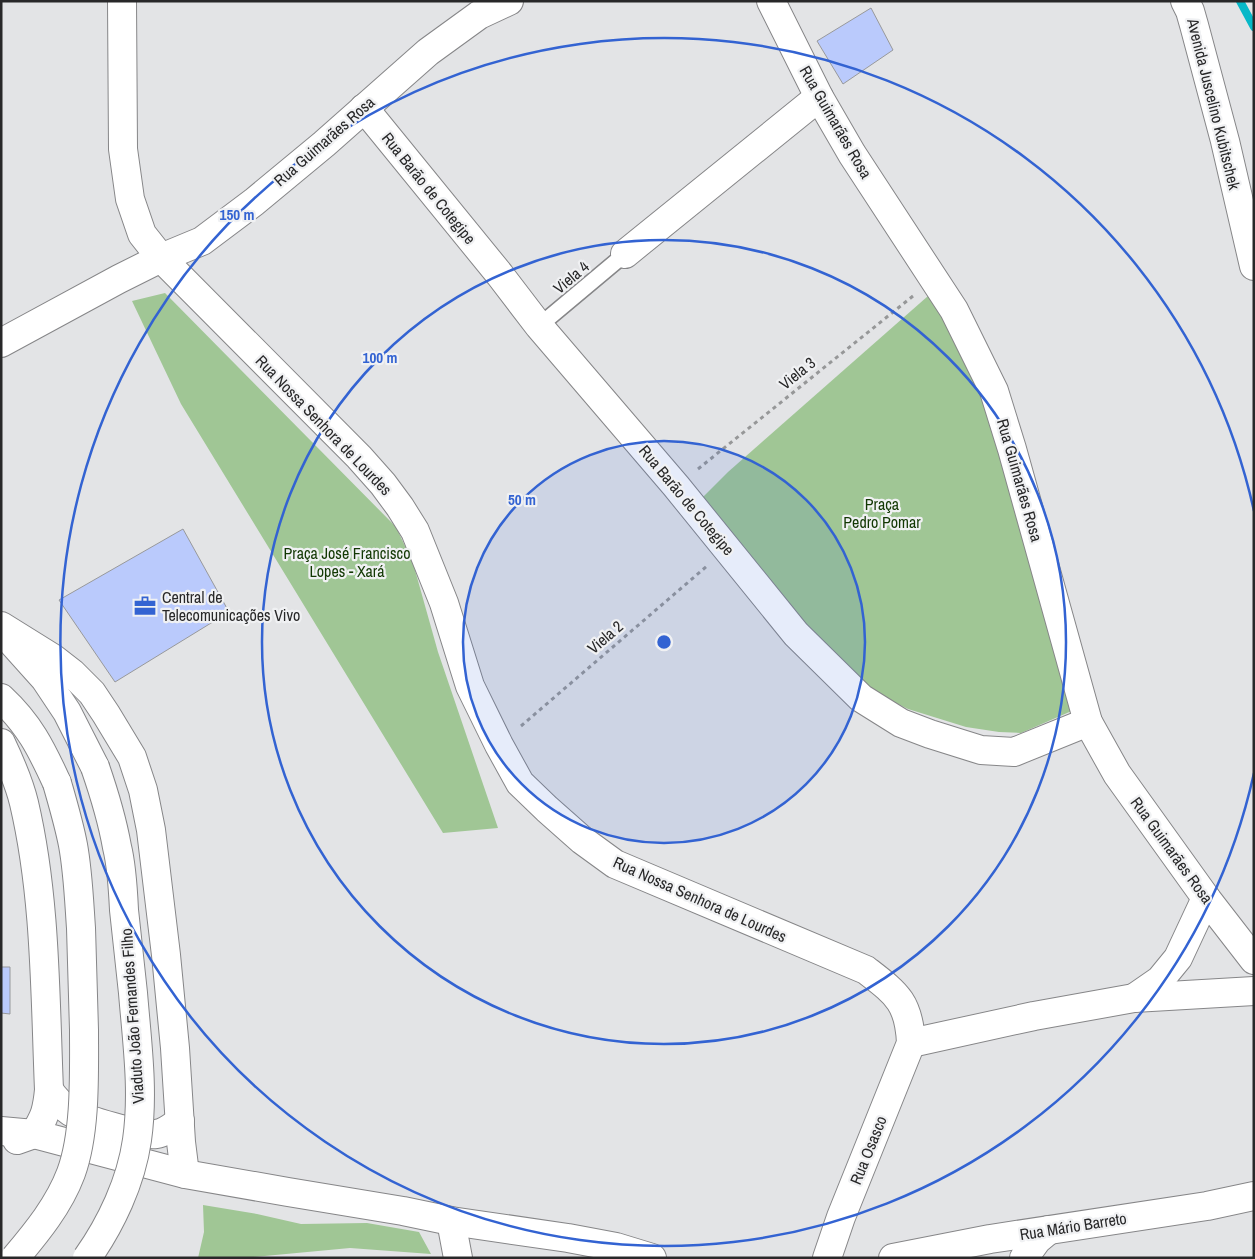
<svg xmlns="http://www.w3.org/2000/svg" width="1255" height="1259" font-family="'Archivo Narrow',sans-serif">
<rect width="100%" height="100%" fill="#e3e4e6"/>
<g fill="#a0c695">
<polygon points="165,293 396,527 413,563 438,652 498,828 443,833 181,404 132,301"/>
<polygon points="928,296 948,326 988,407 1074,710 1021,733 999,732 966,727 908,709 868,689 807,631 703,497 728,472"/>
<polygon points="203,1205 257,1214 301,1224 367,1223 419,1232 431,1254 350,1248 242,1258 198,1258 204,1232"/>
</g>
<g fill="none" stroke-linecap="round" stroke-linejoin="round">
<polyline stroke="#07b8c8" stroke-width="8" points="1240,1 1254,27"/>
</g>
<g fill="#bacafc" stroke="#98999b">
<polygon points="871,8 893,50 843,84 817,41"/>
<polygon points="183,529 229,612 115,682 59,600"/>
<polygon points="1,967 10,967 10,1014 1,1013"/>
</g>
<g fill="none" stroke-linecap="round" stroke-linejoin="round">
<g stroke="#868688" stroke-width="18">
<polyline id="service" points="539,326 625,254"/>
</g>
<g stroke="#868688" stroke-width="30">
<g id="minor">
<path d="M122,1l1,148 7,50 12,35 19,24 198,199 24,27 17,23 15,24 29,72 26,83 29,59 21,38 27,26 35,31 33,24 251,106c31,24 43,32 45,73l-70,174 -14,41"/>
<polyline points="771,1 819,97 852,154 954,310 994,391 1012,449 1088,722 1117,774 1206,898 1254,960"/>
<polyline points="1185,1 1190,11 1194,25 1225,141 1254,266"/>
<polyline points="364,108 500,275 539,326 676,486 796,634 861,698 901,723 930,734 981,750 1014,752 1088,722"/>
<polyline points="625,254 819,97"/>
<polyline points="1,343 119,279 161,258 202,241 254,202 324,144 428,52 479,15 509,1"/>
<polyline points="1134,998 1160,980 1178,958 1206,898"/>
<polyline points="911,1043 1034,1016 1134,998 1254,991"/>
<polyline points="893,1258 990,1239 1207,1206 1254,1196"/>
<polyline points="1024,1258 1037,1240 1049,1230"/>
</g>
</g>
<g stroke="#868688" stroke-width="30">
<g id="secondary">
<polyline points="1,630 45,679 67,712 95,767"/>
<path d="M1,698c28,26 40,50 56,85"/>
</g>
</g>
<g stroke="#868688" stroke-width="30">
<g id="primary">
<polyline points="1,626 54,659 72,673 92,693 106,714 132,757 143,790 151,830 166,955 175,1048 181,1142 185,1174"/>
<path d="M1,743c9,19 18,39 23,60 22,94 21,192 25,287 -2,20 -4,27 -15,44l-17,6"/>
<path d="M49,1090c6,9 13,16 22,22 14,8 69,24 85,22 9,-1 17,-8 24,-13"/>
<polyline points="1,1131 34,1134 185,1174 288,1192 403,1211 451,1221 568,1238 616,1247 652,1258"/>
<polyline points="451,1221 458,1258"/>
</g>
</g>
<g stroke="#969798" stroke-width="3" stroke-dasharray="4 4" stroke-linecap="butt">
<polyline points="698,469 913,296"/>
<polyline points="521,726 707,566"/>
</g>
<use href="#service" stroke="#fff" stroke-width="15"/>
<use href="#minor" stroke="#fff" stroke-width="28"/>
<use href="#secondary" stroke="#fff" stroke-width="28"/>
<use href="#primary" stroke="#fff" stroke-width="28"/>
<g stroke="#868688" stroke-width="30" stroke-linecap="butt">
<g id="secondary-bridge">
<path d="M15,1258c22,-26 44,-53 56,-85 15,-41 13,-100 13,-143 -1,-34 -2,-68 -3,-102 -2,-28 -3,-56 -8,-83 -4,-21 -10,-41 -16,-62"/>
<path d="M87,1258c24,-34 44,-76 50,-118 7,-48 0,-98 -4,-147 -3,-27 -6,-55 -9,-83 -1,-21 -2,-43 -7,-63 -5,-28 -13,-54 -22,-80"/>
</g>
</g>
<use href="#secondary-bridge" stroke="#fff" stroke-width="28"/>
</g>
<circle cx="664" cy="642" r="201" fill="#3363d2" fill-opacity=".12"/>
<g fill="none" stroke="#3363d2" stroke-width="2.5">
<circle cx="664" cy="642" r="201"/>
<circle cx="664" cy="642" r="402"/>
<path d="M1254 773A604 604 0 1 1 1254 511"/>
</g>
<defs>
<g id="office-bare" transform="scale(1.725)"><path d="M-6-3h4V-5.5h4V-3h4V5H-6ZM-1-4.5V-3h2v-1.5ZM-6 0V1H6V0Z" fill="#3363d2" stroke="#f0f1f3" stroke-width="2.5" paint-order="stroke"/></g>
</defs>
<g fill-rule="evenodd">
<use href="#office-bare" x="145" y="606"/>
</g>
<g text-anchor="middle" stroke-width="4.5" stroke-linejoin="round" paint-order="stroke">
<g font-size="16" fill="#282829" stroke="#f0f1f3">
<text transform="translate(1214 104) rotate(76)" y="6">Avenida Juscelino Kubitschek</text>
<text transform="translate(836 122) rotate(60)" y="6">Rua Guimarães Rosa</text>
<text transform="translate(324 141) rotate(-41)" y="6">Rua Guimarães Rosa</text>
<text transform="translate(429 188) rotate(51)" y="6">Rua Barão de Cotegipe</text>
<text transform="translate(571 277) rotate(-40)" y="6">Viela 4</text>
<text transform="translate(797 373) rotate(-39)" y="6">Viela 3</text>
<text transform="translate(324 425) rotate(46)" y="6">Rua Nossa Senhora de Lourdes</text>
<text transform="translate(1020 480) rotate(74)" y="6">Rua Guimarães Rosa</text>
<text transform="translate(687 500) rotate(50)" y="6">Rua Barão de Cotegipe</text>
<text transform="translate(605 637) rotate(-41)" y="6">Viela 2</text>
<text transform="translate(1172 850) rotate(54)" y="6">Rua Guimarães Rosa</text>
<text transform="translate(700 899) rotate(24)" y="6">Rua Nossa Senhora de Lourdes</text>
<text transform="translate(132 1016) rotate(-94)" y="6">Viaduto João Fernandes Filho</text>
<text transform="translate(868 1150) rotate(-68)" y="6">Rua Osasco</text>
<text transform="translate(1073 1226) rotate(-9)" y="6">Rua Mário Barreto</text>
</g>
<g font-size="16" fill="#123803" stroke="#f0f1f3">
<text x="882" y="510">Praça<tspan x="882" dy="18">Pedro Pomar</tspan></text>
<text x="347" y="559">Praça José Francisco<tspan x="347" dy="18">Lopes - Xará</tspan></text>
</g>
<g font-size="16" fill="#282829" stroke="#f0f1f3" text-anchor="start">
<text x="162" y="603">Central de<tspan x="162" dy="18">Telecomunicações Vivo</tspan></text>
</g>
</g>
<circle cx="664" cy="642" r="8" fill="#3363d2" stroke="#f0f1f3" stroke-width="2.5"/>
<g font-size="15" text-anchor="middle" font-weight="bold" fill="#3363d2" stroke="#f0f1f3" stroke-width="4.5" stroke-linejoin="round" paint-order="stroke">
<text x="237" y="220">150 m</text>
<text x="380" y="363">100 m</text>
<text x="522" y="505">50 m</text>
</g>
<rect width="1255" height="1259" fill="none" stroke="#282829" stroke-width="5"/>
</svg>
